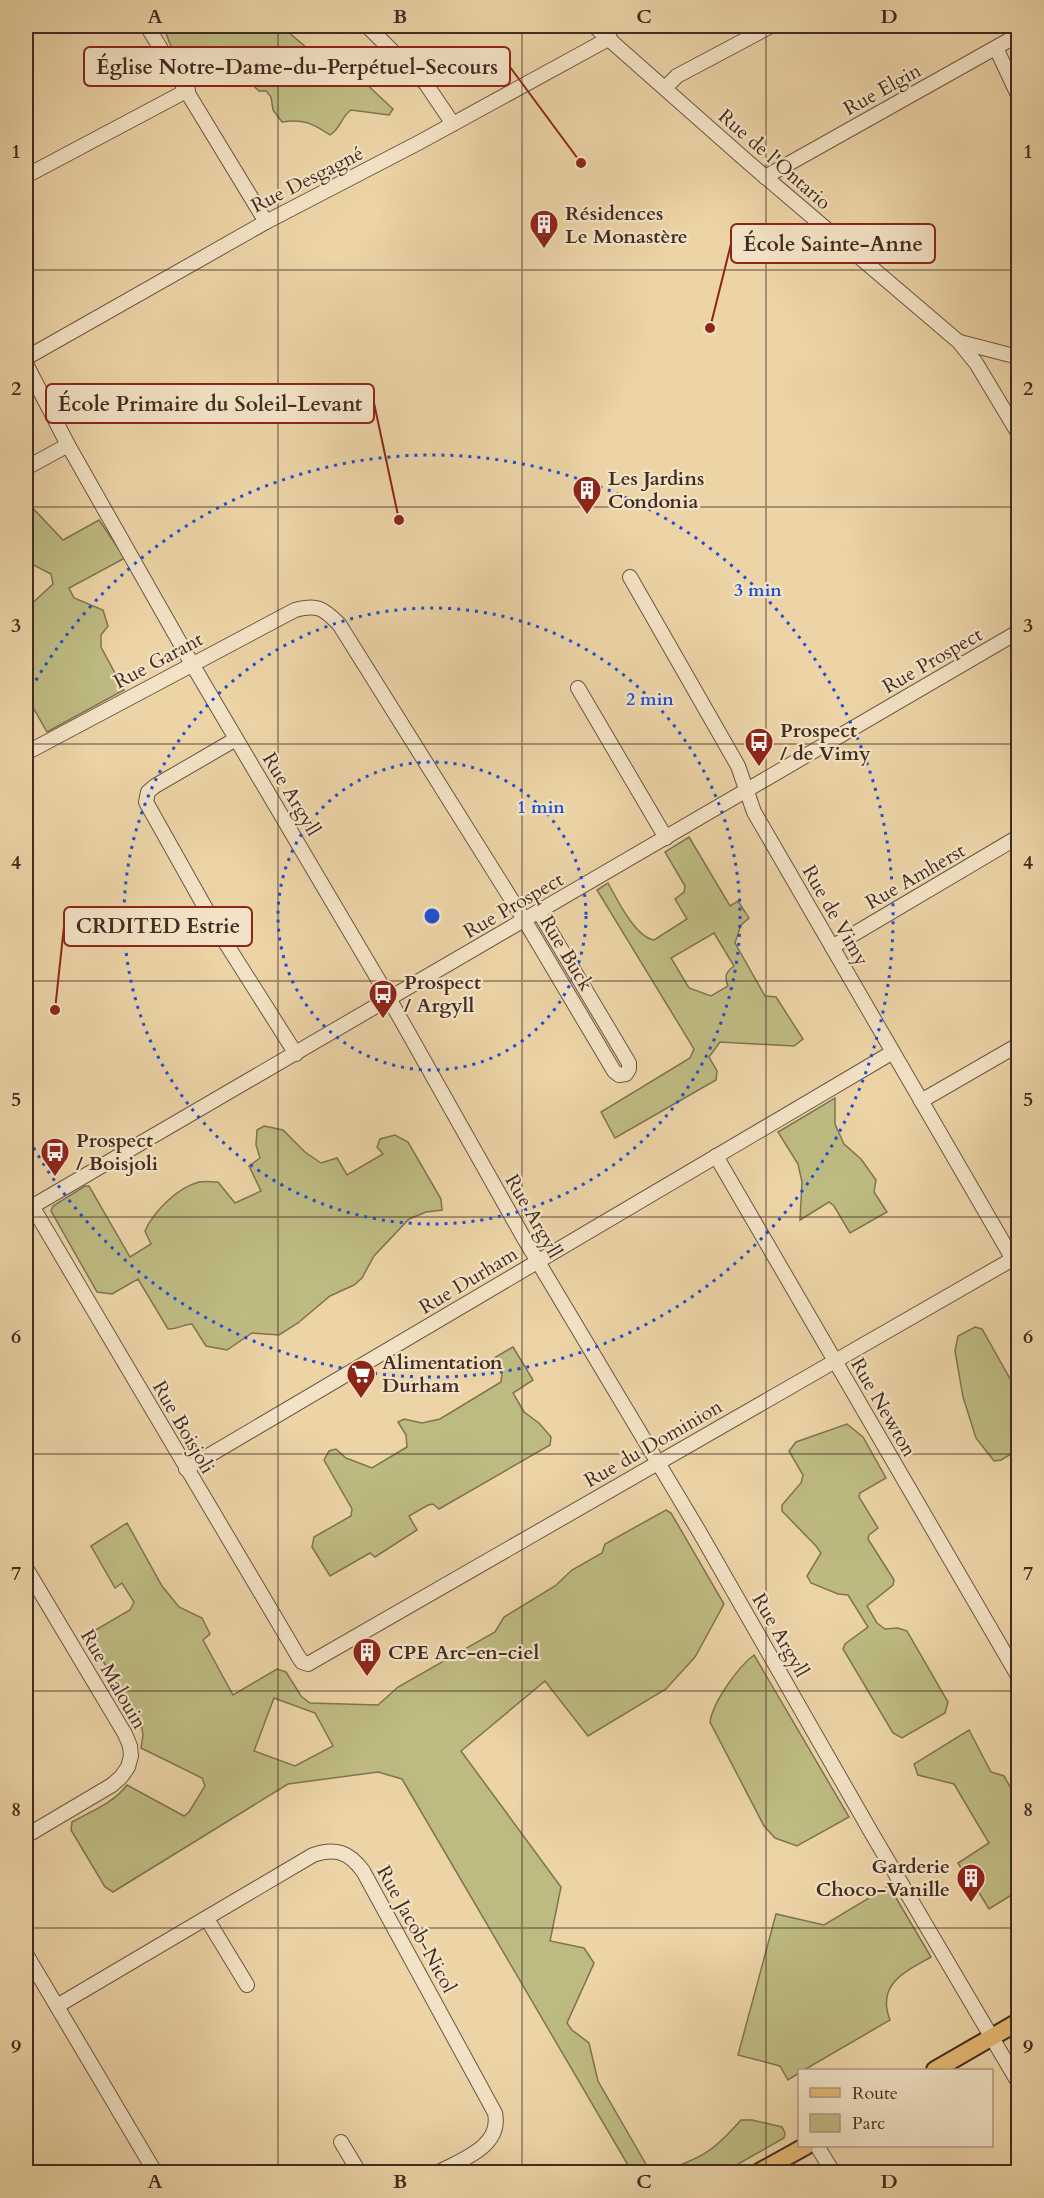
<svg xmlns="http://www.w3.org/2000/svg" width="1044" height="2198" font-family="Cardo,serif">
<rect width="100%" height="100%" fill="#ecd4a7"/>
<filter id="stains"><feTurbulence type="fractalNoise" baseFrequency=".00333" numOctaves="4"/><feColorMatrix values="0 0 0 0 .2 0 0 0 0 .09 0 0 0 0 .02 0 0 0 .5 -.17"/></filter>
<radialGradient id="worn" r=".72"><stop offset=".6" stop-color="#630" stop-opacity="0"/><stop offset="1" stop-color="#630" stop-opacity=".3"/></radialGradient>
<g fill="#bebb82" stroke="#807352" stroke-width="1.5" fill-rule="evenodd">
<path d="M164,26h117l33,28 4,9 8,8 32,12 4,-3 31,29 -4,6 -38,-5c-11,8 -9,17 -21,25 -18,-12 -26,-16 -48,-13l-9,-12 -2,-13 -5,-6h-7l-25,-24 -8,2 -25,15c-18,-15 -32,-36 -37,-58z"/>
<polygon points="26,501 63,540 99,520 125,558 69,588 74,598 103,610 108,626 101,635 101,647 124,690 47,732 26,695 26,609 53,584 51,574 26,561"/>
<path d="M689,837l41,69 8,-5 11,17 -8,7 -6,18 30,53 11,1 27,42 -9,7 -74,-4 -11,15 8,14 -1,9 -101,58 -14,-26 89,-54 4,-9 -97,-159 11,-7c9,16 27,54 46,57l33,-21 -12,-20 9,-7 1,-6 -20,-34zM714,933l20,33c-8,6 -10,10 -6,20l-17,10 -22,-8 -18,-30z"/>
<polygon points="835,1098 835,1124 844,1144 861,1159 876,1180 874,1192 887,1212 850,1233 834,1206 829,1202 800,1220 802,1182 798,1164 778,1132"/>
<path d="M264,1126l19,4 22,22 16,11 16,-5 10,17 36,-21 -6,-7 3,-8 15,-4 13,7 33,57 1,11 -16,2 -17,7 -35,37 -12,22 -8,7 -24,11 -32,27 -19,12 -27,-2 -25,17 -21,-4 -14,-22c-10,0 -14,6 -24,5l-30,-50 -26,15 -15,-2 -46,-81 2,-5 32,-20h4l41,71 21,-13 -6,-13c9,-20 32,-43 54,-49 6,-1 13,0 19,0l17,21 26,-12 -12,-25 11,-8 -4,-13 1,-15z"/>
<polygon points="975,1327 982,1329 1018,1393 1018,1417 1012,1421 1011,1427 1018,1438 1018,1450 1001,1460 994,1461 976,1438 963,1397 955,1351 958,1336"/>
<polygon points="513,1347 533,1380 513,1393 524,1412 539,1423 551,1437 550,1445 439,1509 433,1504 428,1505 409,1516 417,1530 375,1557 370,1553 330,1576 312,1547 314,1537 351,1516 352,1509 324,1460 329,1451 336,1449 346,1458 372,1468 407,1447 406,1435 398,1422 404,1419 422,1423 440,1419 501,1382 502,1373 494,1358"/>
<polygon points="847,1424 863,1437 886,1478 860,1493 859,1497 878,1528 869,1535 868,1539 894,1580 893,1585 867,1606 877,1623 885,1629 898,1628 907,1631 948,1702 945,1713 902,1738 893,1733 843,1649 845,1644 868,1627 848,1595 838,1594 811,1583 807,1576 821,1553 816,1546 782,1511 782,1505 801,1483 803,1475 789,1451 796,1442"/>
<path d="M666,1510l5,3 53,91 -29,53 -29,32 -78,47 -43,-55 -84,70 100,136 -11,54 34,7 10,15 -27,60 5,7 17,13 9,38 49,85 14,6c40,-14 51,-19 80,-52h11l30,7 3,6 -1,5 -60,34h-92l-230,-393 -24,-7 -90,12 -175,108 -8,-5 -34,-57 1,-8c18,-10 43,-20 55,-37l57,31 5,-4 16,-26 -3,-8 -61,-30 2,-13 -2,-12 -54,-88 43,-25 4,-8 -12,-19 -7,5 -24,-42 36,-23 35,63 17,21 23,11 8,16 -7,6 30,55 44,-26 9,3 15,24 9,7 68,2 20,-18 97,-55 9,-15 51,-31 17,-16 30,-17 3,-9zM274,1698l41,15 18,33 -38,20 -41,-15z"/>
<path d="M754,1655l95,162 -52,29 -22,-8 -11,-12 -54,-104c3,-20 28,-55 44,-67z"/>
<polygon points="969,1730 991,1772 1004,1776 1018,1801 1018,1891 989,1909 978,1891 975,1892 958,1863 989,1843 954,1784 918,1775 914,1764"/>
<path d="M889,1886l42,71c-26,15 -55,27 -41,63l-86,50h-4l-1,3 -11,7 -8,-14 -42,-11 38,-141 48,11z"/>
</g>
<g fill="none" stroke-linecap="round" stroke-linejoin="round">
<g stroke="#6d5542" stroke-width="16">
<g id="minor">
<polyline points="147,26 266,222"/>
<polyline points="367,26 426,84 453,124"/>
<polyline points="594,26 749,163 959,342 976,363 1018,433"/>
<polyline points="996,48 1018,95"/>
<polyline points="665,88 677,76 771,26"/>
<polyline points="26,176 188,90"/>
<polyline points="765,177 1018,35"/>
<polyline points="960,342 1018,357"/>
<polyline points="26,358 266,222 420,142 610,38"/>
<polyline points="26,364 68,445 192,664 382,986 525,1240 700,1533 871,1832 1018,2082"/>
<polyline points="26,468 68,445"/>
<polyline points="630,577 738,766 754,812 1018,1268"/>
<polyline points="578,688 666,838"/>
<polyline points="236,739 155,786 148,792 146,802 220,934 296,1054"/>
<path d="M26,753l269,-143c22,-6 28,-2 44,14l186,297 89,150 5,4 7,-1 3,-5v-6l-90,-151"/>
<polyline points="832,947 1018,837"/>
<polyline points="921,1101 1018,1045"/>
<polyline points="716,1156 1018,1676"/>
<polyline points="32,1206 298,1656 302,1662 308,1664 1018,1256"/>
<polyline points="26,1210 1018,632"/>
<polyline points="186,1469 893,1052"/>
<polyline points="26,1568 125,1734 130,1746 131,1756 128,1767 121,1777 112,1785 26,1836"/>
<polyline points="207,1919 247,1985"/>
<polyline points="26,1954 155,2172"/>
<path d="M57,2006l256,-151c22,-8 36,-3 50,16l132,242c7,33 -32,46 -56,59"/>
<polyline points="341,2142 359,2172"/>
<polyline points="817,2146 833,2172"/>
</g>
</g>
<g stroke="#432b21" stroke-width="20">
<g id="major">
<polyline points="935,2070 1018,2022"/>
<polyline points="759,2172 806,2146"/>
</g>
</g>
<use href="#minor" stroke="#f3e3c6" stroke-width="14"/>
<use href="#major" stroke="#e6ba74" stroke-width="16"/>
</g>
<path fill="none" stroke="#432b21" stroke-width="1.5" stroke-opacity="0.55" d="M278,26v2146M522,26v2146M766,26v2146M26,270h992M26,507h992M26,744h992M26,981h992M26,1217h992M26,1454h992M26,1691h992M26,1928h992"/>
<g fill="none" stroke="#1d4ed8" stroke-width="3" stroke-dasharray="3 6">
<circle cx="432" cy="916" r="154"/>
<circle cx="432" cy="916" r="308"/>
<path d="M27 696A461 461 0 1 1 27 1136"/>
</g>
<defs>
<g id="building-pin" transform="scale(1.5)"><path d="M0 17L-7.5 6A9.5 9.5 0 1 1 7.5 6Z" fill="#8f2418" stroke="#f3e3c6"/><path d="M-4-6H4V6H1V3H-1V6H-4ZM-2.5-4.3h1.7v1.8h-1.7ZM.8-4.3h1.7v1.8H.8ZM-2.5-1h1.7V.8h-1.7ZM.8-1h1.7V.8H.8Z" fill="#fff"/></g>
<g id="bus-pin" transform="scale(1.5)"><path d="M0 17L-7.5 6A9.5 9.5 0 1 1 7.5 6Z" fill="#8f2418" stroke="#f3e3c6"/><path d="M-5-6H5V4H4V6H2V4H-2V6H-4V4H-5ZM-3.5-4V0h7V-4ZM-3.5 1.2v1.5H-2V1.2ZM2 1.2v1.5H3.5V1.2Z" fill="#fff"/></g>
<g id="supermarket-pin" transform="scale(1.5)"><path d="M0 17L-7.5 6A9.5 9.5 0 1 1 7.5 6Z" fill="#8f2418" stroke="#f3e3c6"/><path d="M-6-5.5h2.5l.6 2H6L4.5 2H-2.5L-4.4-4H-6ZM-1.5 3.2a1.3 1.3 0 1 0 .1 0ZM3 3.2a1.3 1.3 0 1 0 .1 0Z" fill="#fff"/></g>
</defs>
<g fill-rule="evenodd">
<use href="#building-pin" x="544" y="224"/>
<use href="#building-pin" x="587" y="490"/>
<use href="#bus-pin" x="759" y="742"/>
<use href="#bus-pin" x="383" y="994"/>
<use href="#bus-pin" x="55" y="1152"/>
<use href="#supermarket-pin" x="361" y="1374"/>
<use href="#building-pin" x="367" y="1652"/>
<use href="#building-pin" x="971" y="1878"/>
</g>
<g text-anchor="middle" stroke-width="4.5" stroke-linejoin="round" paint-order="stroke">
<g font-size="20" fill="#432b21" stroke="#f3e3c6">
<text transform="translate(882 89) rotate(-29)" y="7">Rue Elgin</text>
<text transform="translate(775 159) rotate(41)" y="7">Rue de l'Ontario</text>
<text transform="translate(307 179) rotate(-27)" y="7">Rue Desgagné</text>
<text transform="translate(158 660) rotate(-28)" y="7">Rue Garant</text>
<text transform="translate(932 660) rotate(-30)" y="7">Rue Prospect</text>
<text transform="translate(292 794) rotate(59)" y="7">Rue Argyll</text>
<text transform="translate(915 876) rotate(-30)" y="7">Rue Amherst</text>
<text transform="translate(513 905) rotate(-30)" y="7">Rue Prospect</text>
<text transform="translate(836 915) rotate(60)" y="7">Rue de Vimy</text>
<text transform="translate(567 953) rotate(59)" y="7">Rue Buck</text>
<text transform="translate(534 1216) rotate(60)" y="7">Rue Argyll</text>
<text transform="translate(468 1280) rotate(-31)" y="7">Rue Durham</text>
<text transform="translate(884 1407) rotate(60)" y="7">Rue Newton</text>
<text transform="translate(184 1427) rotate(60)" y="7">Rue Boisjoli</text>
<text transform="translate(653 1443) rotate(-30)" y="7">Rue du Dominion</text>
<text transform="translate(781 1635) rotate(60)" y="7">Rue Argyll</text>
<text transform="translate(114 1679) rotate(60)" y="7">Rue Malouin</text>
<text transform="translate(417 1929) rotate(61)" y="7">Rue Jacob-Nicol</text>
</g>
<g font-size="20" font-weight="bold" fill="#432b21" stroke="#f3e3c6" text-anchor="start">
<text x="565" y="220">Résidences<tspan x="565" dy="23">Le Monastère</tspan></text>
<text x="608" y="485">Les Jardins<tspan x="608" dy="23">Condonia</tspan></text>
<text x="780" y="737">Prospect<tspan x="780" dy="23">/ de Vimy</tspan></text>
<text x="404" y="989">Prospect<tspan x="404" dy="23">/ Argyll</tspan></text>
<text x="76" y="1147">Prospect<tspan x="76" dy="23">/ Boisjoli</tspan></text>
<text x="382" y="1369">Alimentation<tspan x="382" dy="23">Durham</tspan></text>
<text x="388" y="1659">CPE Arc-en-ciel</text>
<text x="950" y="1873" text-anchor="end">Garderie<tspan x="950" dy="23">Choco-Vanille</tspan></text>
</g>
</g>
<circle cx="432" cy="916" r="9" fill="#1d4ed8" stroke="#f3e3c6" stroke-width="3"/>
<g font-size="18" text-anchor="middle" font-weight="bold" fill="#1d4ed8" stroke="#f3e3c6" stroke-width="4.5" stroke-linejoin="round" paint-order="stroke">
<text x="758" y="596">3 min</text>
<text x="650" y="705">2 min</text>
<text x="541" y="813">1 min</text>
</g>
<path fill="none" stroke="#8f2418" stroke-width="2" d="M581 163L510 67M710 328L731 244M399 520L374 403M55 1010L64 926"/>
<g fill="#8f2418" stroke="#f3e3c6" stroke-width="2">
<circle cx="581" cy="163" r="6"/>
<circle cx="710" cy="328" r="6"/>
<circle cx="399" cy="520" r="6"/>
<circle cx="55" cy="1010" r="6"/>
</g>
<g fill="#f3e3c6" stroke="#8f2418" stroke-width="2">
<rect x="84" y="47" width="426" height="39" rx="6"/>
<rect x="731" y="224" width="204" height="39" rx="6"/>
<rect x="46" y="384" width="328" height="39" rx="6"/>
<rect x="64" y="907" width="188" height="39" rx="6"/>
</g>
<g font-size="21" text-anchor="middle" font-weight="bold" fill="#432b21">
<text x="297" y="74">Église Notre-Dame-du-Perpétuel-Secours</text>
<text x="833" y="251">École Sainte-Anne</text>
<text x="210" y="411">École Primaire du Soleil-Levant</text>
<text x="158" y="933">CRDITED Estrie</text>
</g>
<rect width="1044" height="2198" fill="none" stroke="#ecd4a7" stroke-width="66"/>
<rect x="798" y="2069" width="195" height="78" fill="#f3e3c6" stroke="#ad9984" stroke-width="1.5"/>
<rect x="810" y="2088" width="30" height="9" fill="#e6ba74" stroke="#ad9984" stroke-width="1.5"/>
<text x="852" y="2099" font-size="18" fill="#432b21">Route</text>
<rect x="810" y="2114" width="30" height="18" fill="#bebb82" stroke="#ad9984" stroke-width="1.5"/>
<text x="852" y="2129" font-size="18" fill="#432b21">Parc</text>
<rect x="33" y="33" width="978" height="2132" fill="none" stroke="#432b21" stroke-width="2"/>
<g font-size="20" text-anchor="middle" font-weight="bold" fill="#432b21">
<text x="155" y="23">A</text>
<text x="400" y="23">B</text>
<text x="644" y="23">C</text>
<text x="889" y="23">D</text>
<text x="16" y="158">1</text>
<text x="1028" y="158">1</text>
<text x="16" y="395">2</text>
<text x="1028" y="395">2</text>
<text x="16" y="632">3</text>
<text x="1028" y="632">3</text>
<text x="16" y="869">4</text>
<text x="1028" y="869">4</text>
<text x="16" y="1106">5</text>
<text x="1028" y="1106">5</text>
<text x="16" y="1343">6</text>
<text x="1028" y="1343">6</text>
<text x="16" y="1580">7</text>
<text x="1028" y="1580">7</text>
<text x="16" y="1816">8</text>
<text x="1028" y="1816">8</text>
<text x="16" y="2053">9</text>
<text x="1028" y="2053">9</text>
<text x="155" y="2188">A</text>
<text x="400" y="2188">B</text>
<text x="644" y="2188">C</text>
<text x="889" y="2188">D</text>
</g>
<rect width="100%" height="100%" filter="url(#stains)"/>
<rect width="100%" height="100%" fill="url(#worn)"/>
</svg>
